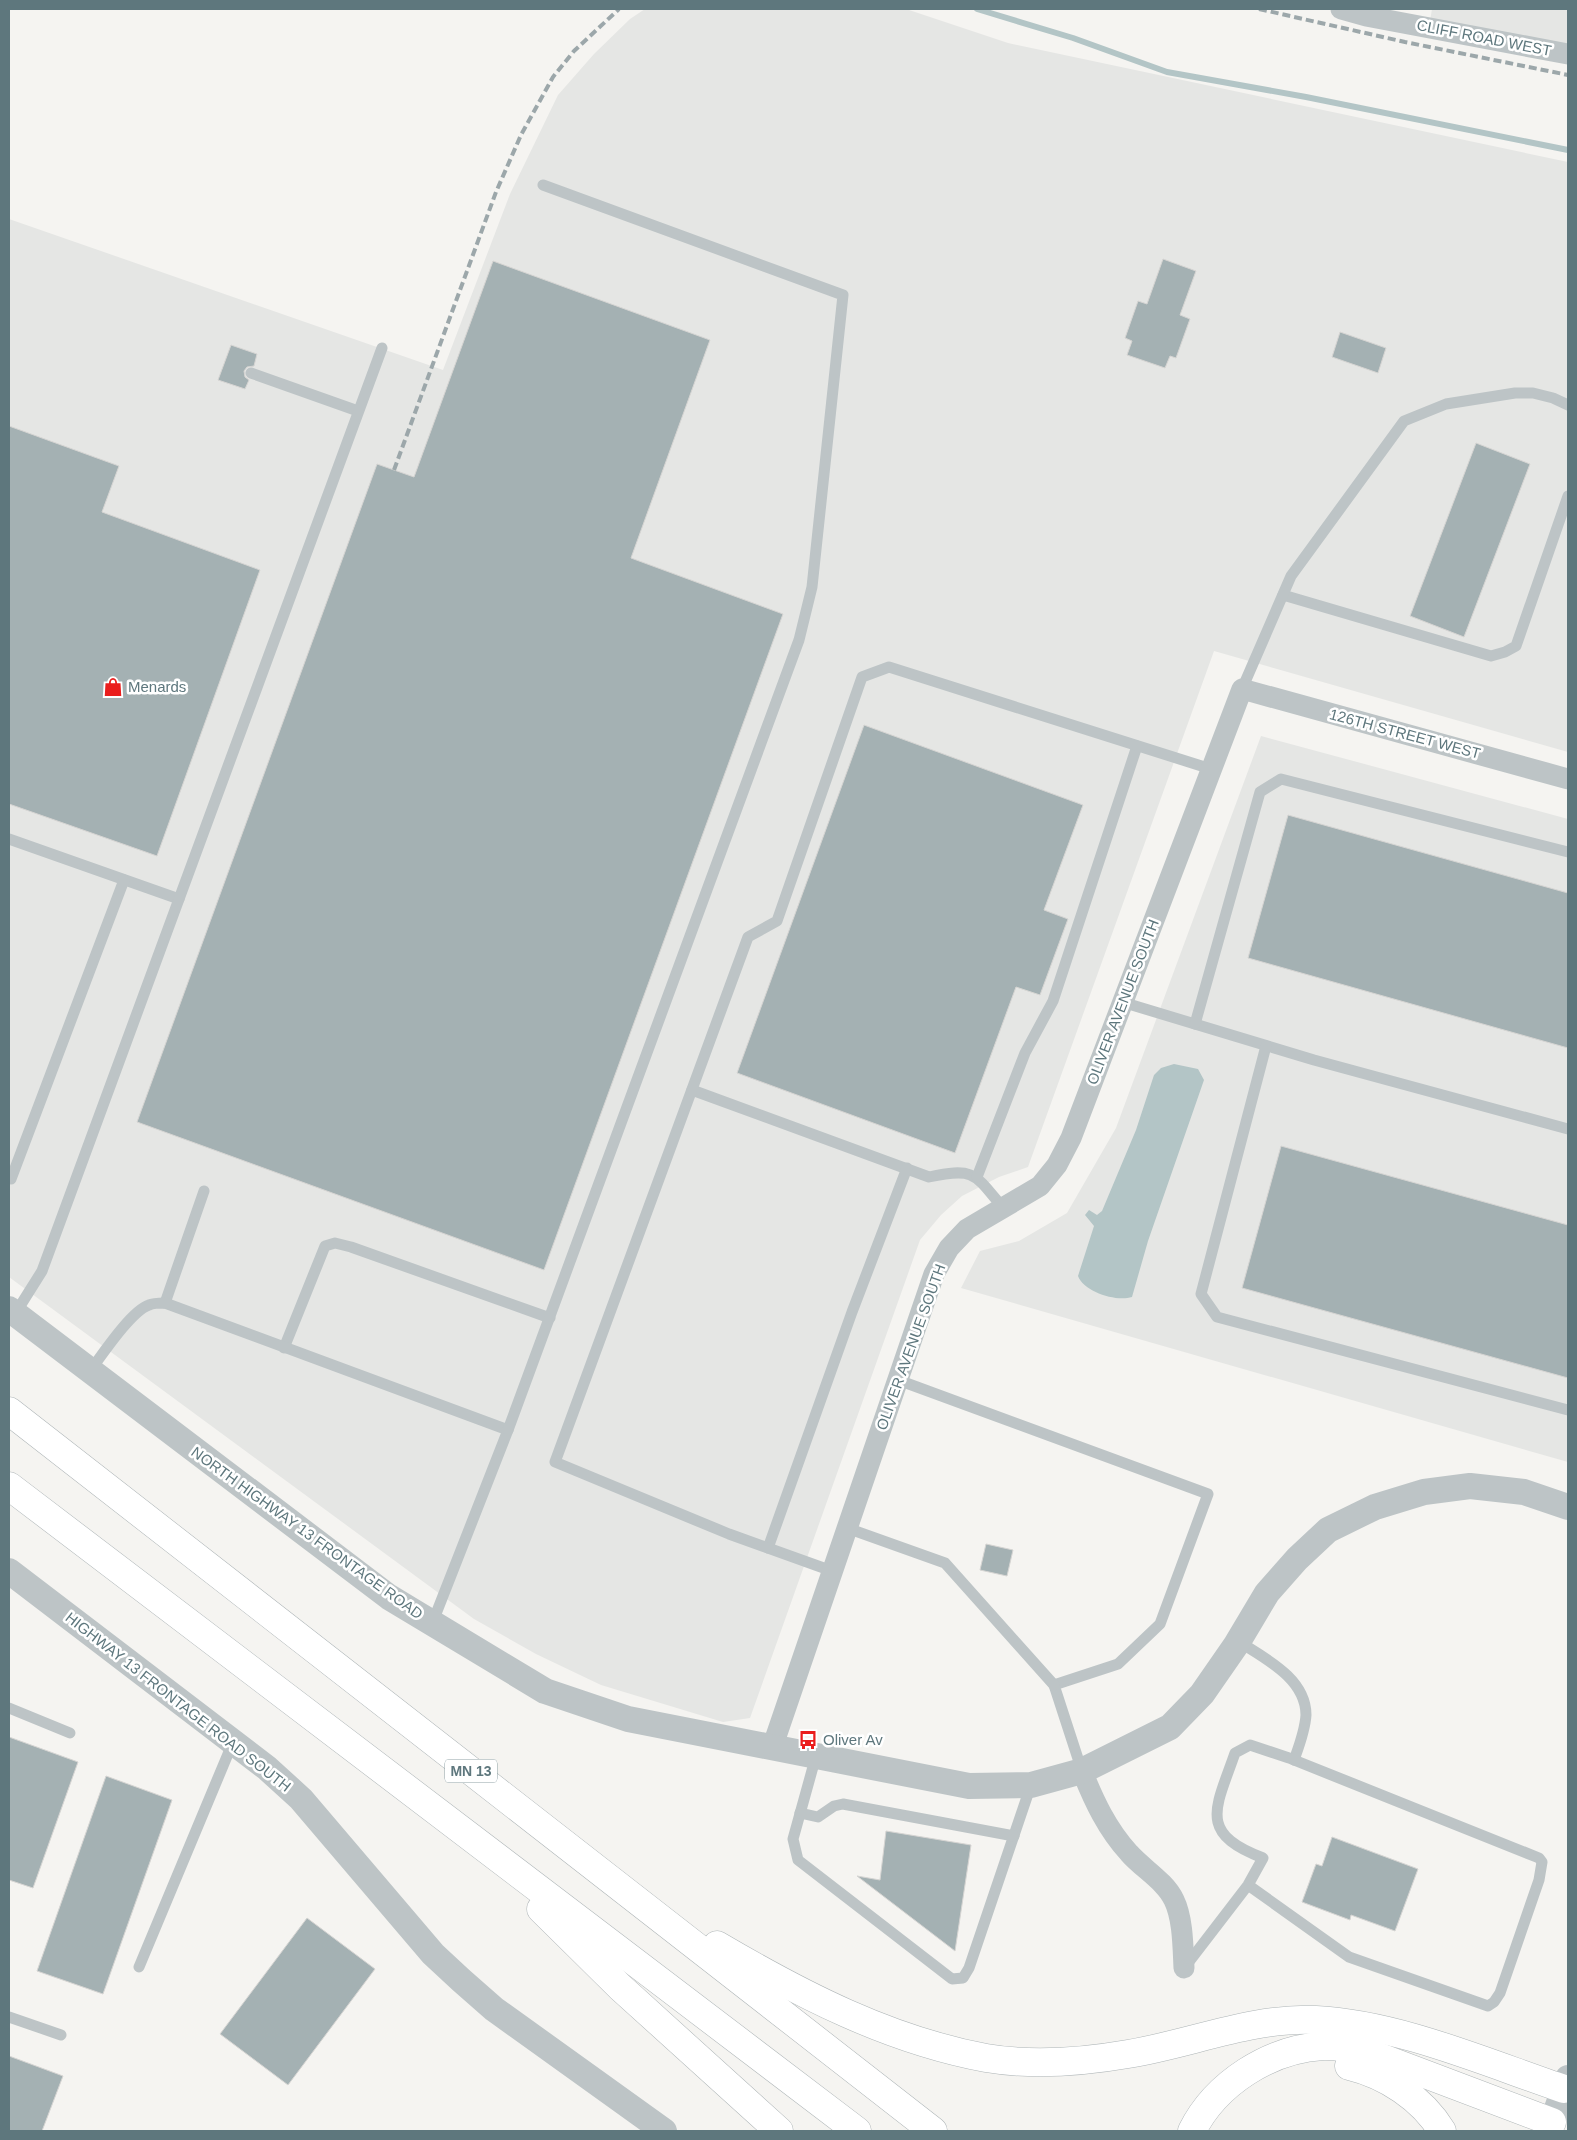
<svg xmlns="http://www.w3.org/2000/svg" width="1577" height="2140" font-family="Arial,sans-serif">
<rect width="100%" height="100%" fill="#f5f4f1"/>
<g fill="#e5e6e4">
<polygon points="645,9 906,9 1008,43 1568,162 1568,752 1214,651 1028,1167 999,1177 962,1196 941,1215 920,1240 750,1718 723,1722 601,1685 536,1654 474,1619 9,1277 9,219 443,370 510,194 558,95 594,54 630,19"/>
<polygon points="1432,9 1568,9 1568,51 1429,27"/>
<polygon points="1261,736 1568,819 1568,1462 961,1288 980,1251 1019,1241 1067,1213 1116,1128"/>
</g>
<path fill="#b3c5c6" d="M1174,1064l24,5 6,11 -56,161 -16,56c-16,5 -48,-5 -54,-21l16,-50 -9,-11 4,-5 8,5 5,-4 34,-81 18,-55 7,-7z"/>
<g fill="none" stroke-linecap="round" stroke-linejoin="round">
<polyline stroke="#b3c5c6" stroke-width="6" points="977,9 1073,38 1167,72 1306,97 1568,150"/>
</g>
<g fill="#a4b1b3" stroke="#d6d5d3">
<polygon points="1163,259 1196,271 1180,315 1190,319 1176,358 1170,356 1165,368 1127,355 1132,341 1125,338 1138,301 1147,304"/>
<polygon points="493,261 710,340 631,558 783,614 544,1270 137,1122 377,464 414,477"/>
<polygon points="1340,332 1386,348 1378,373 1332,357"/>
<polygon points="231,345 257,354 254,366 247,367 244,371 245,377 249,380 245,389 218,380"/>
<polygon points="9,426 119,466 102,512 260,570 157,856 9,804"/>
<polygon points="1476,443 1530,464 1464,637 1410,616"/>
<polygon points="864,725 1083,805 1044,910 1068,919 1040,995 1016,987 955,1153 737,1073"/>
<polygon points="1288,815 1568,893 1568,1048 1248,958"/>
<polygon points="1281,1146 1568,1225 1568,1378 1242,1288"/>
<polygon points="986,1544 1013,1550 1007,1576 980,1570"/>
<polygon points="9,1737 78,1762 33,1888 9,1880"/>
<polygon points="106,1776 172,1800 103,1994 37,1971"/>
<polygon points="886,1831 971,1845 955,1951 857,1876 880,1880"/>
<polygon points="1332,1837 1418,1869 1395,1931 1351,1915 1350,1920 1302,1902 1316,1864 1322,1866"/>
<polygon points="307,1918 375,1969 288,2085 220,2034"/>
<polygon points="9,2056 63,2076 42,2131 9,2131"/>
</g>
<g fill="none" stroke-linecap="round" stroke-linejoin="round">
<g stroke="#aeb5b7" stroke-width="29">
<g id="motorway">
<polyline points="9,1411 933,2131"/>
<polyline points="9,1486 857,2131"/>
<polyline points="541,1909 620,1987 779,2131"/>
<path d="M717,1945c85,50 172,95 269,113 47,8 96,4 142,-4 62,-10 125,-37 188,-34 82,4 171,43 248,69"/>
<path d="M1349,2066c37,9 73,32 93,65"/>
<path d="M1192,2131c24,-48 78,-82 131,-85 17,-1 33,4 49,8l180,68"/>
</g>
</g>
<g stroke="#bdc4c6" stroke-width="11">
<polyline points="251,373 358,411"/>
<polyline points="1283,595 1491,656 1505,652 1516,646 1568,496"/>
<polyline points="1242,689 1291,576 1404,421 1446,404 1515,393 1533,393 1553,398 1568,405"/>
<polyline points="9,839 179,899"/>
<polyline points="1122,1002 1314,1060 1568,1129"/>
<polyline points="1195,1024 1260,792 1281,779 1568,852"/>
<polyline points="1266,1046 1201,1294 1217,1317 1568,1410"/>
<path d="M692,1090l237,87c46,-10 46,-3 74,31"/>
<polyline points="9,1177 11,1179 124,880"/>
<polyline points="977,1177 1025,1053 1053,1001 1137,746"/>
<polyline points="165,1303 204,1191"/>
<polyline points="15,1314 42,1271 382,348"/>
<polyline points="284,1348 325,1246 335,1243 351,1247 550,1318"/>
<path d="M90,1371c12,-16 41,-60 59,-66 4,-2 11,-2 16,-2l343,127 -76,194"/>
<polyline points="898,1380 1208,1494 1160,1624 1118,1664 1054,1685 1082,1771"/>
<polyline points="508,1430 799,640 812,587 843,295 543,185"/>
<polyline points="847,1528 945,1563 1054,1685"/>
<polyline points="768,1548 852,1312 907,1168"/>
<polyline points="832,1571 729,1534 555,1462 748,937 777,921 862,677 889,667 1211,769"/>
<path d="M1238,1641c26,17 68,37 68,74 -1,16 -7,31 -12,45"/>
<polyline points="9,1708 70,1733"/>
<polyline points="816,1756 793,1839 798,1860 952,1979 963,1978 969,1968 1031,1785"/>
<polyline points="800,1813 818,1817 834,1806 843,1804 1014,1836"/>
<polyline points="139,1967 233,1742"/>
<path d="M1185,1967l63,-82 15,-27c-66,-25 -47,-50 -28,-105l15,-8 39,13 250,100 3,4 -3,18 -39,113 -6,9 -6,4 -139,-49 -101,-72"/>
<polyline points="9,2017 61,2035"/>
</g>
<g stroke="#bdc4c6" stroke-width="21">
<polyline points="1341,9 1366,16 1568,54"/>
<polyline points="772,1748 934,1274 949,1248 967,1229 1040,1186 1057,1165 1071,1138 1242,689 1568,779"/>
<path d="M1082,1771c12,30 25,58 47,82 14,16 36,28 45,47 9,18 9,48 10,68"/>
</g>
<g stroke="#bdc4c6" stroke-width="26">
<polyline points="9,1309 389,1597 545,1691 628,1719 969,1786 1031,1785 1082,1771 1170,1727 1202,1694 1236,1645 1267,1593 1297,1559 1328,1530 1375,1507 1424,1492 1470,1486 1524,1492 1568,1507"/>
<polyline points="9,1571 267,1768 301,1799 433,1954 461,1980 494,2009 664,2131"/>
<polyline points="1549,2131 1568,2078"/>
</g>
<use href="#motorway" stroke="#fff" stroke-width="28"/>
<g stroke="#9ca7aa" stroke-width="4" stroke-dasharray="8 4" stroke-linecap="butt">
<polyline points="1259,9 1405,42 1568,75"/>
<polyline points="394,470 496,192 521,135 553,77 574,51 619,9"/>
</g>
</g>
<defs>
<g id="shop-bare" transform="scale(1.5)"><path d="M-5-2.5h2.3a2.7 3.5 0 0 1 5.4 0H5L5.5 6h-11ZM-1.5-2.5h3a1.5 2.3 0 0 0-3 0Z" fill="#ea1d1c" stroke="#fff" stroke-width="2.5" paint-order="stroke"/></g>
<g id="bus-bare" transform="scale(1.5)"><path d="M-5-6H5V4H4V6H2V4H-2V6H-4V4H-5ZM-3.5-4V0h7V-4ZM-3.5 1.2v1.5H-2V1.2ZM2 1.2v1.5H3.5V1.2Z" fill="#ea1d1c" stroke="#fff" stroke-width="2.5" paint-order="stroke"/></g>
</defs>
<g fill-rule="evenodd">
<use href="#shop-bare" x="113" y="687"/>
<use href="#bus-bare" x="808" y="1740"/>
</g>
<g text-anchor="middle" stroke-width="5" stroke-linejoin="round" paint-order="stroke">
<rect fill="#fff" stroke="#8ea0a4" stroke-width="1" x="445" y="1759.5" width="52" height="23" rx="4"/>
<g font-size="14" font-weight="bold" fill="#5e777d">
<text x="471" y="1776">MN 13</text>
</g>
<g font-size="15" fill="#5e777d" stroke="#fff">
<text transform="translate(1484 38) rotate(11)" y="5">CLIFF ROAD WEST</text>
<text transform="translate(1405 734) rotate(15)" y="5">126TH STREET WEST</text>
<text transform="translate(1123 1002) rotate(-69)" y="5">OLIVER AVENUE SOUTH</text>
<text transform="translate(911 1347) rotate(-70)" y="5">OLIVER AVENUE SOUTH</text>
<text transform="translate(307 1533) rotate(36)" y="5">NORTH HIGHWAY 13 FRONTAGE ROAD</text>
<text transform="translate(178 1702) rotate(38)" y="5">HIGHWAY 13 FRONTAGE ROAD SOUTH</text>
</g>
<g font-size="15" fill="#5e777d" stroke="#fff" text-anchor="start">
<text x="128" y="692">Menards</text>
<text x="823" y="1745">Oliver Av</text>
</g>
</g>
<rect width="1577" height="2140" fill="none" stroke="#5e777d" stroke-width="20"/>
</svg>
